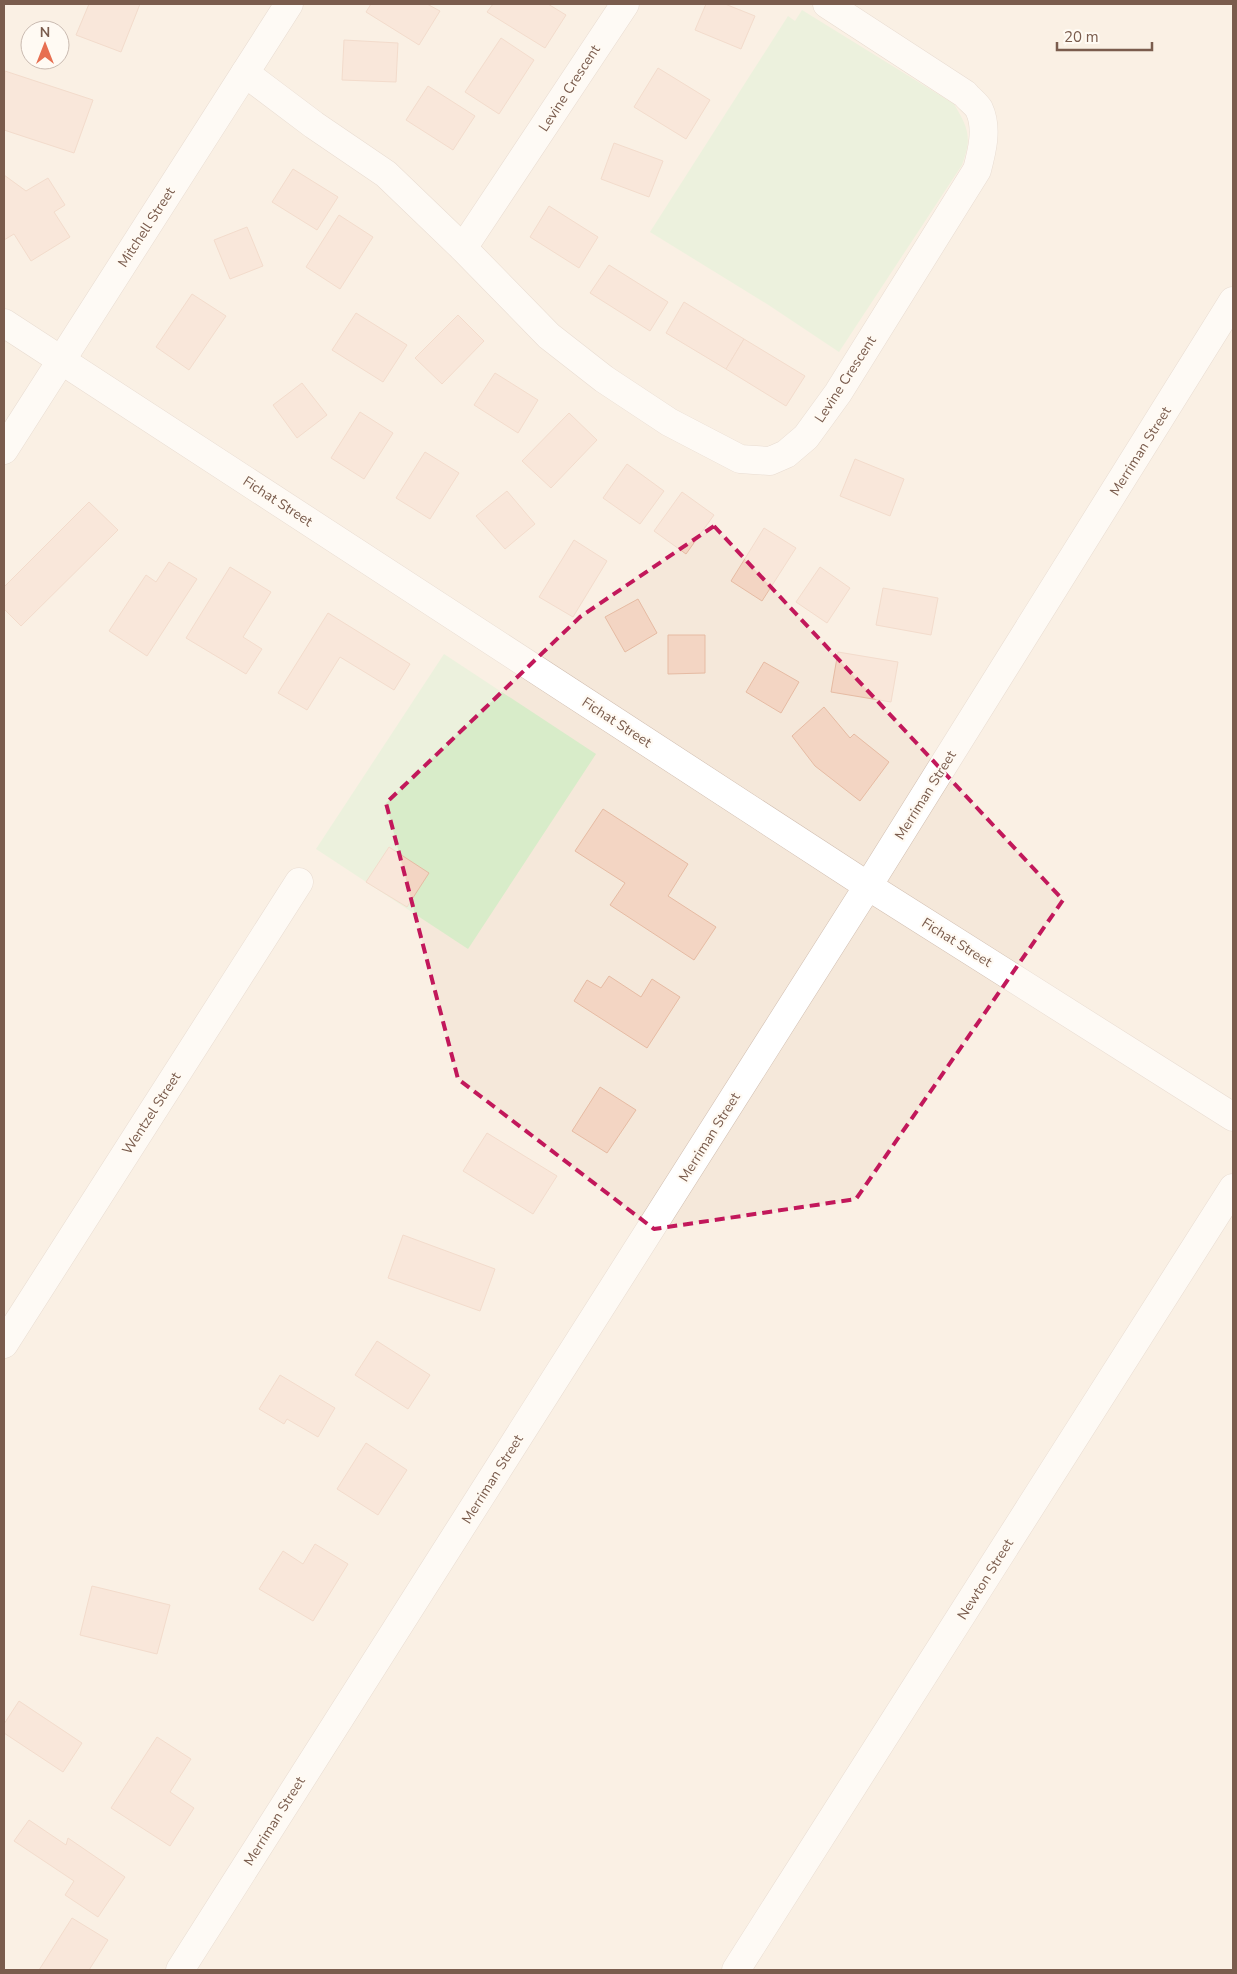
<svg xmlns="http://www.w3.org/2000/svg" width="1237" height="1974" font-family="'Nunito Sans',sans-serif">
<rect width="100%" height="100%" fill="#fdf6ec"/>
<path fill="#f5e8da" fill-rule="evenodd" d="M4,4h1229v1966h-1229zM30,30h30v30h-30z"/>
<g fill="#d8ecc9">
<path d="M802,10l152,94c15,25 18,34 8,61l-123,187 -72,-48 -117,-72 138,-216 7,5z"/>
<polygon points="444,654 596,754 468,949 316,849"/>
</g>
<g fill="#f3d5c3" stroke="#e6bba3">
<polygon points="89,4 140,4 121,52 76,35"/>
<polygon points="371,4 427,4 440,11 419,45 366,12"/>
<polygon points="493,4 548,4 566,15 545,48 487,12"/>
<polygon points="706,4 725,4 755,16 741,49 695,30"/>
<polygon points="501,38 534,60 499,114 465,92"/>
<polygon points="344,40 398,43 396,82 342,80"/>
<polygon points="658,68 710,100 686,139 634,107"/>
<polygon points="5,71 93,100 74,153 4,130"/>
<polygon points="428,86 475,116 453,150 406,120"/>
<polygon points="614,143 663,161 649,197 601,179"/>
<polygon points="293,169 338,197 317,230 272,202"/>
<polygon points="4,175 26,191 48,178 65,205 54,212 70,237 31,261 14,234 4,240"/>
<polygon points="549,206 598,237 579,268 530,237"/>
<polygon points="339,215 373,237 340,289 306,267"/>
<polygon points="247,227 263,266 230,279 214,240"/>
<polygon points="609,265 668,302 650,331 590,293"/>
<polygon points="192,294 226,316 189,370 156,347"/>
<polygon points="684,302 744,339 726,369 666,333"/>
<polygon points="356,313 407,345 383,382 332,350"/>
<polygon points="458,315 484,341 442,384 415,358"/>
<polygon points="744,339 805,376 786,406 726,369"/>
<polygon points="495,373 538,400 518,433 474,405"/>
<polygon points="302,383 327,415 297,438 273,405"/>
<polygon points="360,412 393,433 364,479 331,458"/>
<polygon points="569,413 597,440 551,488 522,461"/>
<polygon points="425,452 459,473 430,519 396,498"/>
<polygon points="855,459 904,479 890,516 840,496"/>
<polygon points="627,464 664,491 640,524 603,498"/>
<polygon points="507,491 535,524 505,549 476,516"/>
<polygon points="682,492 714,515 686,554 654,531"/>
<polygon points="89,502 118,530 21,626 4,609 4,587"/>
<polygon points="764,528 796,548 762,601 731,581"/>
<polygon points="574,540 607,561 573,617 539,597"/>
<polygon points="169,562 197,579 147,656 109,631 146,575 156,582"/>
<polygon points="230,567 271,592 243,637 262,649 246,674 186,638"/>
<polygon points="820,567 850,588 827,623 796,602"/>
<polygon points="883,588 938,598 931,635 876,625"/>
<polygon points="638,599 657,633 625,652 605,617"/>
<polygon points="328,613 410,664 394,690 340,657 307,710 278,693"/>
<polygon points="668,635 705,635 705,673 668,674"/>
<polygon points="838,652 898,662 891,702 831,692"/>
<polygon points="764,662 799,682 781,713 746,692"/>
<polygon points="824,707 850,738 854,734 889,762 860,801 815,766 792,736"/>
<polygon points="603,809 688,864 668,896 716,927 694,960 610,905 625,883 575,851"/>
<polygon points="389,847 429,873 407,907 366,882"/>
<polygon points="609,976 641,997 652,979 680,997 647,1048 574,1001 587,980 601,988"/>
<polygon points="600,1087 636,1110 607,1153 572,1131"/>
<polygon points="487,1133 557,1176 533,1214 463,1171"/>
<polygon points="403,1235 495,1269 480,1311 388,1278"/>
<polygon points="377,1341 430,1375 408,1409 355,1375"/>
<polygon points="280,1375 335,1408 318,1437 287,1419 284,1424 259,1409"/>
<polygon points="366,1443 407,1470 378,1515 337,1489"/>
<polygon points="315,1544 348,1564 313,1621 259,1589 283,1551 303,1564"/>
<polygon points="92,1586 170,1605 157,1654 80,1635"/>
<polygon points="19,1701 82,1743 63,1772 4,1733 4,1724"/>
<polygon points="157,1737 191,1759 170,1792 194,1808 170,1846 111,1808"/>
<polygon points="29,1820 66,1845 68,1838 125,1877 98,1917 65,1895 74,1881 14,1841"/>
<polygon points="72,1918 108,1940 89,1970 39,1970"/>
</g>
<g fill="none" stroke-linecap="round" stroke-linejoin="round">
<g stroke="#d1beb0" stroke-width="29">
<g id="minor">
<path d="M245,73l69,52 72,49 77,74 86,88 55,43 65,43 71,37 30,2 16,-7 20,-17 32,-44 139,-223c5,-19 11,-42 2,-61 -3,-5 -10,-10 -14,-15l-138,-90"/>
<polyline points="463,248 625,4"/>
<polyline points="4,323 868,886 1233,1117"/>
<polyline points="4,450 289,4"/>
<polyline points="4,1344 299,882"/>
<polyline points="180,1970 868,886 1233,301"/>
<polyline points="736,1970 1233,1188"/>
</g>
</g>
<use href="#minor" stroke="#fff" stroke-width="28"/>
</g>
<path d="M0 0H1237V1974H0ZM714,526l349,374 -207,299 -202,30 -196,-150 -72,-276 194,-186z" fill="#fdf6ec" fill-opacity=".55" fill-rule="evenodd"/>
<path fill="none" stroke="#c2185b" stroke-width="4" stroke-dasharray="10 6" stroke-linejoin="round" d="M714,526l349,374 -207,299 -202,30 -196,-150 -72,-276 194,-186z"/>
<g text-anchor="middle" stroke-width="4.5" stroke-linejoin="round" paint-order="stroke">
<g font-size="14" fill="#7a5c4d" stroke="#fffaf3">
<text transform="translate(569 88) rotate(-57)" y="5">Levine Crescent</text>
<text transform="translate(146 227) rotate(-57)" y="5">Mitchell Street</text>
<text transform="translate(845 379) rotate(-57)" y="5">Levine Crescent</text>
<text transform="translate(1140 451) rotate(-58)" y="5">Merriman Street</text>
<text transform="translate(278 501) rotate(33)" y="5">Fichat Street</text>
<text transform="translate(617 722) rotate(33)" y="5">Fichat Street</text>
<text transform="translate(925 795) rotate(-58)" y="5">Merriman Street</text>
<text transform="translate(957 942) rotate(32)" y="5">Fichat Street</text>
<text transform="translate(151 1113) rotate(-57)" y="5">Wentzel Street</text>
<text transform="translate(709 1137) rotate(-58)" y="5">Merriman Street</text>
<text transform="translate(492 1479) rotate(-58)" y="5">Merriman Street</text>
<text transform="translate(985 1579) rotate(-58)" y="5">Newton Street</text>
<text transform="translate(274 1821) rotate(-58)" y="5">Merriman Street</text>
</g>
</g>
<rect width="1237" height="1974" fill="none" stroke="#7a5c4d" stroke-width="10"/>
<g transform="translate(45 45)"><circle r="24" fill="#fffaf3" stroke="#cabbb1"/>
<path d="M0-4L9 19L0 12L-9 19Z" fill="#e76f51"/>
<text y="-8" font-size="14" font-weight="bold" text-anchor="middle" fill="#7a5c4d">N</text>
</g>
<path d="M1057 42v8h95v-8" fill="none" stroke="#7a5c4d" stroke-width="2.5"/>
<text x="1064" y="42" font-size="15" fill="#7a5c4d" stroke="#fffaf3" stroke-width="4" paint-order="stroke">20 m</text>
</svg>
